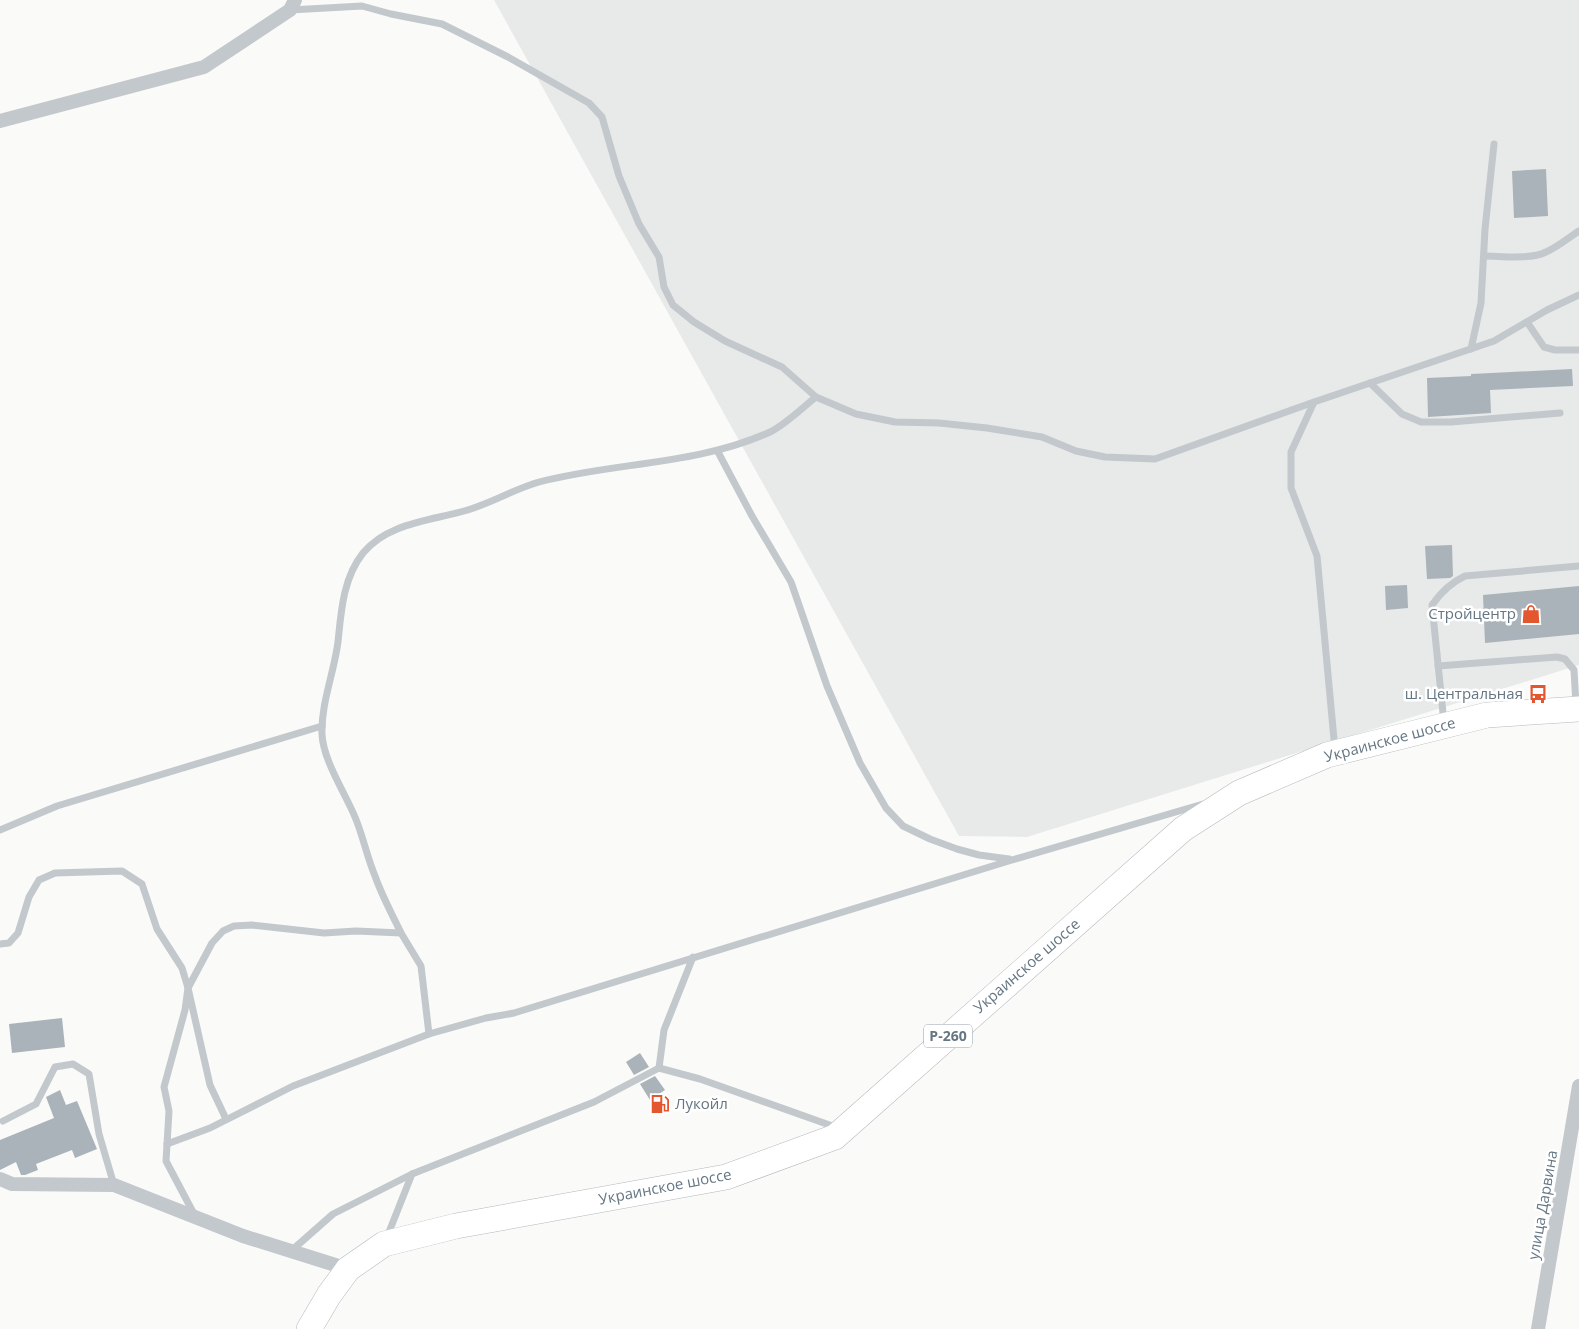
<svg xmlns="http://www.w3.org/2000/svg" width="1579" height="1329" font-family="'Open Sans',sans-serif">
<rect width="100%" height="100%" fill="#fafaf8"/>
<polygon fill="#e8e9e9" points="494,0 1579,0 1579,665 1027,837 959,836"/>
<g fill="#aab3b9">
<polygon points="1546,169 1548,216 1514,218 1512,171"/>
<polygon points="1572,369 1573,386 1490,390 1491,413 1428,417 1427,378 1471,376 1471,374"/>
<polygon points="1452,545 1453,576 1450,578 1427,579 1425,546"/>
<polygon points="1407,585 1408,608 1386,610 1385,586"/>
<polygon points="1579,586 1579,634 1485,643 1483,595"/>
<polygon points="62,1018 65,1047 12,1053 9,1024"/>
<polygon points="640,1053 649,1067 634,1075 626,1062"/>
<polygon points="655,1076 665,1090 650,1100 640,1084"/>
<polygon points="60,1090 66,1105 77,1101 97,1149 75,1158 72,1150 36,1164 38,1170 25,1175 21,1175 16,1162 0,1170 0,1140 54,1118 46,1097"/>
</g>
<g fill="none" stroke-linecap="round" stroke-linejoin="round">
<g stroke="#b4b9bd" stroke-width="26">
<polyline id="highway" points="309,1329 329,1295 348,1269 384,1244 456,1226 726,1177 835,1137 1183,829 1239,793 1327,755 1487,715 1579,709"/>
</g>
<g stroke="#c3c8cc" stroke-width="7">
<path d="M1484,256c17,0 46,4 62,-4 12,-5 22,-14 33,-21"/>
<polyline points="1527,322 1544,347 1555,350 1579,350"/>
<polyline points="1471,349 1481,303 1485,229 1494,144"/>
<polyline points="1370,383 1402,414 1421,422 1451,422 1560,413"/>
<polyline points="816,397 856,414 895,422 939,423 987,428 1042,437 1076,451 1105,457 1155,459 1314,402"/>
<polyline points="718,452 752,516 791,582 827,686 860,763 886,808 903,826 930,839 957,849 979,855 1009,859"/>
<polyline points="1438,666 1557,657 1565,659 1574,670 1576,705"/>
<path d="M1444,723l-12,-118c9,-13 18,-22 33,-29l114,-10"/>
<polyline points="1335,750 1317,556 1291,488 1291,452 1314,402 1494,341 1547,310 1579,295"/>
<polyline points="0,830 57,806 322,726"/>
<polyline points="401,933 421,966 429,1034"/>
<polyline points="0,944 9,943 18,933 29,897 39,880 55,873 122,871 142,884 157,929 182,968 188,988 185,1010 164,1087 169,1111 166,1161 194,1214"/>
<polyline points="659,1068 664,1030 693,957"/>
<path d="M226,1119l-16,-34 -22,-97 24,-45 11,-12 11,-5 18,-1 72,8 32,-2 45,2c-9,-19 -19,-37 -26,-57 -8,-19 -12,-40 -20,-59 -10,-24 -32,-57 -33,-83 -1,-31 12,-61 16,-92 3,-30 5,-64 25,-89 25,-30 66,-32 101,-42 26,-7 50,-22 75,-29 76,-20 159,-17 231,-50 15,-7 33,-25 46,-35l-34,-30 -57,-26 -31,-19 -21,-17 -9,-18 -5,-30 -20,-33 -20,-48 -17,-59 -13,-14 -81,-46 -66,-33 -51,-10 -29,-8 -72,4"/>
<polyline points="3,1121 36,1104 55,1067 73,1064 89,1074 99,1134 114,1185"/>
<polyline points="167,1144 210,1128 293,1086 429,1034 486,1018 514,1013 1012,860 1203,804"/>
<polyline points="387,1237 412,1174 594,1102 659,1068 700,1079 838,1128"/>
<polyline points="291,1251 333,1214 412,1174"/>
</g>
<g stroke="#c3c8cc" stroke-width="14">
<polyline points="0,121 204,67 290,10 295,0"/>
<polyline points="0,1179 12,1184 114,1185 243,1236 348,1269"/>
<polyline points="1538,1329 1579,1086"/>
</g>
<use href="#highway" stroke="#fff" stroke-width="25"/>
</g>
<defs>
<g id="shop-bare" transform="scale(1.5)"><path d="M-5-2.5h2.3a2.7 3.5 0 0 1 5.4 0H5L5.5 6h-11ZM-1.5-2.5h3a1.5 2.3 0 0 0-3 0Z" fill="#e4572e" stroke="#fff" stroke-width="2.5" paint-order="stroke"/></g>
<g id="bus-bare" transform="scale(1.5)"><path d="M-5-6H5V4H4V6H2V4H-2V6H-4V4H-5ZM-3.5-4V0h7V-4ZM-3.5 1.2v1.5H-2V1.2ZM2 1.2v1.5H3.5V1.2Z" fill="#e4572e" stroke="#fff" stroke-width="2.5" paint-order="stroke"/></g>
<g id="fuel-bare" transform="scale(1.5)"><path d="M-5.5-6h7V0h2V4h1.3V-2.5L3-4.5l.8-.8L6-3V5H2.5V1h-1V6h-7ZM-4.2-4.7v3.2H.2V-4.7Z" fill="#e4572e" stroke="#fff" stroke-width="2.5" paint-order="stroke"/></g>
</defs>
<g fill-rule="evenodd">
<use href="#shop-bare" x="1531" y="614"/>
<use href="#bus-bare" x="1538" y="694"/>
<use href="#fuel-bare" x="660" y="1104"/>
</g>
<g text-anchor="middle" stroke-width="5" stroke-linejoin="round" paint-order="stroke">
<rect fill="#fff" stroke="#939fa8" stroke-width="1" x="924" y="1024.5" width="48" height="23" rx="4"/>
<g font-size="14" font-weight="bold" fill="#657683">
<text x="948" y="1041">Р-260</text>
</g>
<g font-size="15" fill="#657683" stroke="#fff" text-anchor="end">
<text x="1516" y="619">Стройцентр</text>
<text x="1523" y="699">ш. Центральная</text>
<text x="675" y="1109" text-anchor="start">Лукойл</text>
</g>
<g font-size="15" fill="#657683" stroke="#fff">
<text transform="translate(1390 740) rotate(-15)" y="5">Украинское шоссе</text>
<text transform="translate(1027 966) rotate(-41)" y="5">Украинское шоссе</text>
<text transform="translate(665 1187) rotate(-11)" y="5">Украинское шоссе</text>
<text transform="translate(1543 1205) rotate(-80)" y="5">улица Дарвина</text>
</g>
</g>
</svg>
